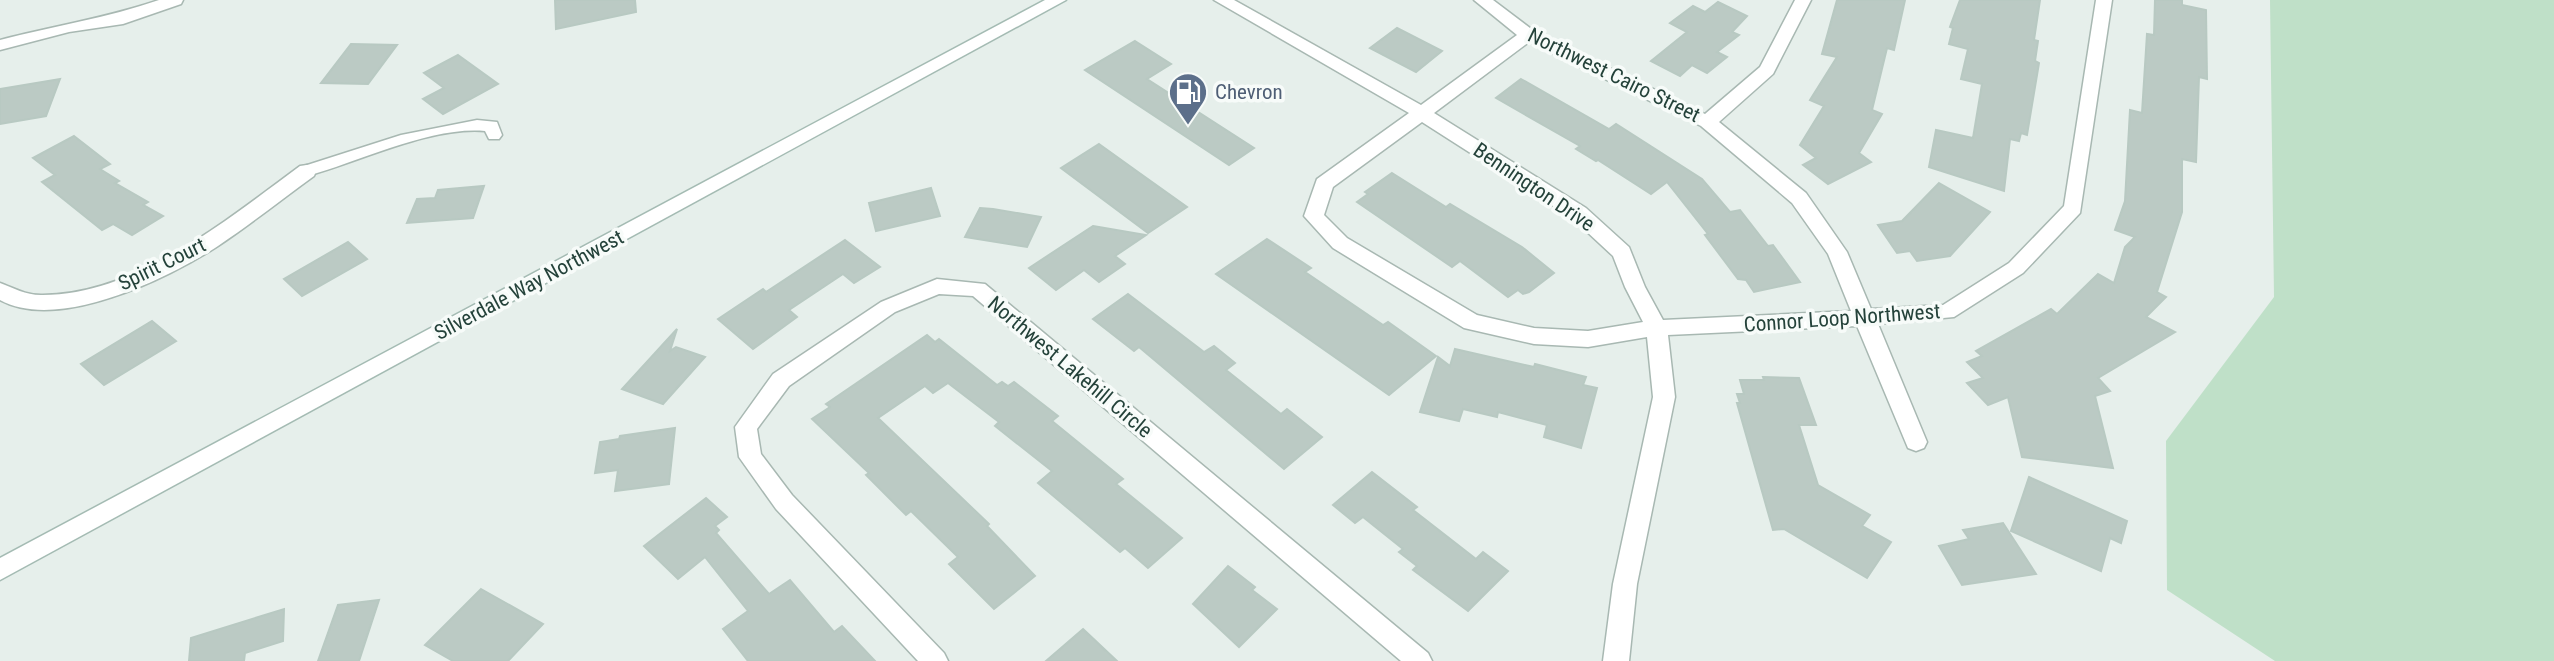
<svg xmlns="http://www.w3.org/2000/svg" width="2554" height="661" font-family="'Roboto Condensed',sans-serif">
<rect width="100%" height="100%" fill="#e6efeb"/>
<polygon fill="#bfe0c8" points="2270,0 2554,0 2554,661 2275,661 2167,590 2166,441 2274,297"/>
<g fill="#bbcac4" stroke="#b8c9c2" stroke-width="2">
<polygon points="555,0 635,0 636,12 556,29"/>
<polygon points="1837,0 1905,0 1894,50 1887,48 1872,110 1882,114 1859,153 1871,162 1828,184 1803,165 1816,158 1800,145 1824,106 1810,100 1837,57 1822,54"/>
<polygon points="1960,0 2040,0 2034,40 2038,41 2035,61 2039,63 2027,135 2021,133 2019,141 2010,139 2004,191 1929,167 1936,130 1973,138 1982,84 1961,79 1968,49 1949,44 1953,28 1950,27"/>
<polygon points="2155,0 2182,0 2182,5 2206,10 2207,79 2199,77 2196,162 2182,159 2182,212 2157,292 2166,297 2146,317 2175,332 2098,378 2110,391 2095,396 2113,468 2022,457 2008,397 1988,405 1967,383 1983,378 1967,362 1982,356 1976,351 2051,309 2057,314 2098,274 2114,283 2125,247 2135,237 2115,230 2125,201 2130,110 2142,113 2147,34 2154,35"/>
<polygon points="1718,2 1747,16 1732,32 1739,35 1717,52 1727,57 1707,73 1692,65 1680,76 1651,61 1687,32 1670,23 1693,6 1705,12"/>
<polygon points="1397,28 1442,51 1416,72 1370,48"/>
<polygon points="1135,41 1171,64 1147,79 1254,148 1229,165 1085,70"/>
<polygon points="351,44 397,45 368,84 321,83"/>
<polygon points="458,55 498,84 443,114 423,99 444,88 424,73"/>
<polygon points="60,79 46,116 0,124 0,89"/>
<polygon points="1521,79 1609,129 1616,124 1702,179 1730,212 1740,210 1768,246 1773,245 1800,282 1754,292 1746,280 1738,279 1705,235 1708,234 1667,182 1651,194 1598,160 1596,161 1576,149 1580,146 1496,98"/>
<polygon points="74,136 110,164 100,169 119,181 115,183 148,202 143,205 163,216 132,235 113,224 102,230 42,182 55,175 33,158"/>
<polygon points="1099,144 1138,172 1187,207 1148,233 1061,168"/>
<polygon points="1392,173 1446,207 1450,204 1522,247 1554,273 1529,292 1523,294 1518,290 1508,297 1460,261 1452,267 1357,202 1368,194 1365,192"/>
<polygon points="1939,183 1990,212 1950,256 1917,261 1910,251 1897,253 1878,225 1902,221"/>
<polygon points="484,186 473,218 407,223 417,199 435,198 438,190"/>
<polygon points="931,188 940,216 876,231 869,203"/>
<polygon points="980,208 993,209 1041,217 1027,247 965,237"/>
<polygon points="1093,226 1146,235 1115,256 1125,264 1099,282 1084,270 1056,290 1029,268"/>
<polygon points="1267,239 1311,268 1305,272 1383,325 1388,322 1436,356 1389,395 1216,274"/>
<polygon points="845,240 880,267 854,283 843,274 789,310 797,317 753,349 718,319 763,289 766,292"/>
<polygon points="348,242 367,259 302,296 284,279"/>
<polygon points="1128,294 1204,352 1214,346 1235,363 1226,370 1281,414 1287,409 1322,437 1284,469 1139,347 1134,351 1093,319"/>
<polygon points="152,321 176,341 104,385 81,364"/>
<polygon points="677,329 670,351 676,347 705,357 663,404 622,389"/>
<polygon points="927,335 935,342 939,339 997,385 1002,382 1008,386 1014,382 1058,416 1052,421 1123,479 1116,484 1182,538 1148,568 1125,548 1120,552 1038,483 1052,471 995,426 999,422 948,383 933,393 925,386 878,418 989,524 987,526 1035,576 994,609 949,564 958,557 911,511 906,515 866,475 869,473 812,419 830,407 826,404"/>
<polygon points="1455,349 1534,367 1535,364 1586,377 1583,385 1597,388 1581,448 1544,437 1547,425 1498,412 1497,417 1463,409 1459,421 1420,412 1438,357 1450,366"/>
<polygon points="1763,377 1799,378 1816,425 1799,425 1818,485 1870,515 1862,526 1891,542 1867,578 1784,529 1773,530 1737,403 1740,403 1737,394 1744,394 1740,380 1764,380"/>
<polygon points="675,428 669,484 615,491 618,470 595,473 600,442 619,439 620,436"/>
<polygon points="1372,472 1417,507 1413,510 1476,559 1483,552 1508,571 1468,611 1413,570 1417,566 1399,552 1403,549 1363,517 1355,523 1333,505"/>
<polygon points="2029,477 2127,521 2121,543 2110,538 2101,571 2011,531"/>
<polygon points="706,498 727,517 715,526 719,530 716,533 769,594 790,580 834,632 842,626 875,661 748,661 723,629 748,611 705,557 678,579 644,546"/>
<polygon points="2003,523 2036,574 1962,585 1939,546 1969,539 1963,530"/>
<polygon points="1228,566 1255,587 1252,590 1277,609 1239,647 1193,604"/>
<polygon points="481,589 543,624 508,661 453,661 425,645"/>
<polygon points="379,600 359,661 318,661 338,605"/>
<polygon points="284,609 283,641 245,653 244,661 189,661 191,638"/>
<polygon points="1083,629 1117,661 1046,661"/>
</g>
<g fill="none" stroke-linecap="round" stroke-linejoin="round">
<g stroke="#a8b8b2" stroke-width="3">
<path id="lane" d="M477,120l20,2 5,13 -3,4h-10l-4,-8c-54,-5 -126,31 -178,45l-8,-5 2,-4 100,-32z"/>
</g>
<g stroke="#a8b8b2" stroke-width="3">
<g id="street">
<path d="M159,0h24l-2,4 -58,20 -54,8 -69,18v-10c53,-14 107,-22 159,-40z"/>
<path d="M1214,0h20l187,105 96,-70 -43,-35h19l41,31 171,83 55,-47 35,-67h16l-38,74 -54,48 87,71 41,59 24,57 72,-4 66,-42 55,-57 32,-206h16l-32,213 -57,60 -69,44 -76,7 49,118 -3,6 -8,3 -8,-3 -51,-122 -189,9 7,62 -38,187 -8,77h-26l10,-77 40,-187 -6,-60 -59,10 -54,-3 -70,-16 -131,-80 -29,-32 13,-37 92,-66zM1529,42l172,84 91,77 36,51 23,57 -188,9 -18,-33 -16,-40 -43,-39 -152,-95zM1422,122l150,96 41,38 12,31 18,35 -55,9 -54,-3 -57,-13 -130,-77 -23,-23 9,-28z"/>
<path d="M307,165l7,1 2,5 -2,5c-32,23 -63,48 -96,70 -51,33 -160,86 -218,54v-17c14,5 25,12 41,12 94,1 187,-76 259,-129z"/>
<polygon points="937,279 985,284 1428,653 1432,661 1401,661 973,296 939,294 895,312 789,386 757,429 761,454 792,495 944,653 948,661 918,661 776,509 739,457 735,427 773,374 881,302"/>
</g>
</g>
<g stroke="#a4bbb3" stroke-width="3">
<polygon id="secondary" points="1045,0 1066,0 0,580 0,558"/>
</g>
<use href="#lane" fill="#fff" fill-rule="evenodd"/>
<use href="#street" fill="#fff" fill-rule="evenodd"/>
<use href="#secondary" fill="#fff" fill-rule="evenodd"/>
</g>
<defs>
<g id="fuel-pin" transform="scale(2.0125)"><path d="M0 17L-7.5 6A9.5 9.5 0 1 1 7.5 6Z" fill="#5c6f8a" stroke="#f7fbf9"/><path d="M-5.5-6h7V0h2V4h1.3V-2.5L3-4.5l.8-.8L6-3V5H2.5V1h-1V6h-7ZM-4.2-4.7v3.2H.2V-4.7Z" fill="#fff"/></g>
</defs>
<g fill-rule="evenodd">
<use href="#fuel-pin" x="1188" y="92"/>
</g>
<g text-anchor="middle" stroke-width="7" stroke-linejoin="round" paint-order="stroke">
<g font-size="21" fill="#24423a" stroke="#f7fbf9">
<text transform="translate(1614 75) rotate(26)" y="7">Northwest Cairo Street</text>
<text transform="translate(1534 187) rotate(34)" y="7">Bennington Drive</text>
<text transform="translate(162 264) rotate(-26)" y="7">Spirit Court</text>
<text transform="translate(529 285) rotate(-28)" y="7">Silverdale Way Northwest</text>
<text transform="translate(1842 318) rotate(-4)" y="7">Connor Loop Northwest</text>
<text transform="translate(1070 367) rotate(40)" y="7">Northwest Lakehill Circle</text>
</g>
<g font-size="21" fill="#4e5e75" stroke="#f7fbf9" text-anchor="start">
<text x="1215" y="99">Chevron</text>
</g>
</g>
</svg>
